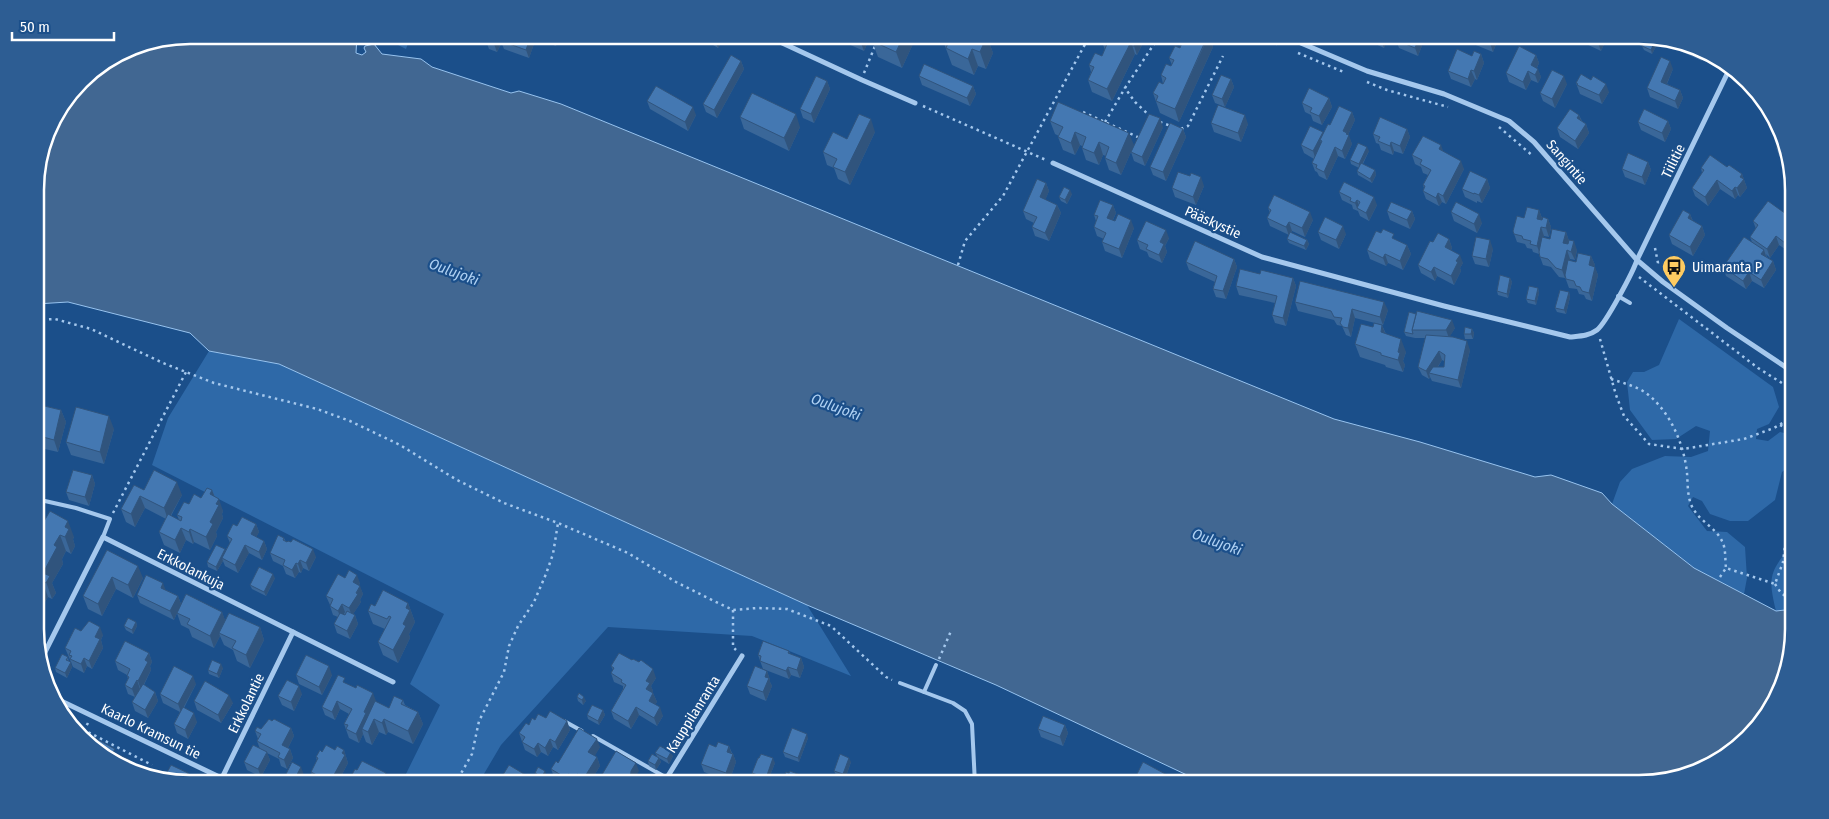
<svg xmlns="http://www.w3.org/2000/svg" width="1829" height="819" font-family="'Fira Sans Condensed',sans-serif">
<rect width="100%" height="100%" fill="#1b4f8a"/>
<g fill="#2e69a8">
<polygon points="368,35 411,35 406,49 390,41"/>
<polygon points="1679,319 1773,387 1779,407 1769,424 1757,429 1756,439 1768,441 1780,432 1793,435 1794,463 1782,472 1775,500 1748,521 1730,521 1710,514 1702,501 1693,497 1688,506 1707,531 1727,532 1745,547 1747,578 1744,594 1694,568 1612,504 1620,482 1632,469 1665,456 1691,457 1708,451 1710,431 1696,426 1676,439 1652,440 1630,410 1627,382 1633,372 1644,372 1659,365"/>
<polygon points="209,351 279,364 807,605 851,676 752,636 608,627 501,745 478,784 401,784 440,705 410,684 444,614 152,465 168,418"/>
<path d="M1794,498v111l-18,2c-8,-33 -7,-39 15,-65l-7,-31z"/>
</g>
<polygon fill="#416792" stroke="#97c3ef" points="190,35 357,35 356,53 362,55 366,52 364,48 365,46 374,44 382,54 421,59 432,67 511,93 519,91 561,104 1334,419 1420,442 1535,477 1551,475 1602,493 1612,504 1694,568 1776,611 1794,609 1794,629 1782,688 1762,724 1725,758 1649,784 1206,784 996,685 807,605 279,364 209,351 190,333 68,302 36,304 35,180 51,121 88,74 131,47"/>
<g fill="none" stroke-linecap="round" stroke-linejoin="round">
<g stroke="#a5c8ed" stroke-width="2.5" stroke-dasharray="2.5 4" stroke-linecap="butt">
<polyline points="1258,35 1277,44"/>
<polyline points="1298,53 1346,73"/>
<polyline points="864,73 875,46"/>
<polyline points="1367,82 1387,90 1448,107"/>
<polyline points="923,106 1046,160"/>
<polyline points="1083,112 1140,138"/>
<polyline points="1151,117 1135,102 1125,88 1160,35"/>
<polyline points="1105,122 1125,88"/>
<polyline points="1160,122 1171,126"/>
<polyline points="1499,127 1533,156"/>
<polyline points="1181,129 1188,126 1223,56"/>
<polyline points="1655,248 1658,263 1656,266"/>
<polyline points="958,265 965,241 1003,196 1090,35"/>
<polyline points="1639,277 1758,368 1793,390"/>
<polyline points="36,320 55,319 91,329 163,363 214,383 317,409 350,421 400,445 457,480 504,503 558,523 628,553 676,582 718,603 733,610 757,608 787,609 831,626 886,677 892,680"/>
<polyline points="1600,339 1616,395 1624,416 1649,444 1683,449 1744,439 1774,428 1793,417"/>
<path d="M1611,379c12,4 25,7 35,14 24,18 38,51 41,80 1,12 0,27 7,37 7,12 22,18 28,31 4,7 3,19 4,27"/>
<polyline points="1780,425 1793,431"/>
<polyline points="113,513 186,372"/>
<polyline points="1720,577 1726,568 1775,584 1783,562 1786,537 1794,522"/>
<polyline points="1775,584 1781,593 1794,602"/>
<polyline points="733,610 733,647 736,650"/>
<polyline points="36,626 46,631"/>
<polyline points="939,659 951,631"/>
<polyline points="88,723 84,730 152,765"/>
<polyline points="455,784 472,754 479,721 504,672 509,646 518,626 534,602 546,574 553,554 558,523"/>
</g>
<g stroke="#a5c8ed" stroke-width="4">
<polyline points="1618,296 1630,303"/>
<polyline points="36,499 76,508 110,519 103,537"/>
<polyline points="900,683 953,703 965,711 972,724 975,784"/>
<polyline points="924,692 936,665"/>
<polyline points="564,721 582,731"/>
<polyline points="593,736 667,778"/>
</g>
<g stroke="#a5c8ed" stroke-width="5">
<polyline points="765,35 862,80 915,103"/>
<polyline points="1282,35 1367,71 1444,94 1509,121 1534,142 1637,260 1663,282 1727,328 1793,372"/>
<path d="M1053,163l209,94 182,49 126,31c10,-1 19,-1 27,-7 9,-7 36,-58 40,-70l92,-190"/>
<polyline points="41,660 103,537 393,682"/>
<polyline points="57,699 234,784"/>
<polyline points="667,778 683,784"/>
<polyline points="219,784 293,632"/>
<polyline points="663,784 742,656"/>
</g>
</g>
<g fill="#3a6799" fill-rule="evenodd">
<polygon points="452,35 472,35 470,41"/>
<polygon points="488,35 533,36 535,41 529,58 504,49 502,44 501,44 497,52 489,49 486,41"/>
<polygon points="542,35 561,35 556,46 545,42"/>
<polygon points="606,35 620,35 618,40"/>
<polygon points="699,35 726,35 718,48 700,37"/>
<polygon points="828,35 871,35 864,51"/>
<polygon points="875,35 917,35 902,68 878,57 872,41"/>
<polygon points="944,35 1002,35 999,40 992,37 989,42 993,53 986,69 978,66 974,75 952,65 942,38"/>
<polygon points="1147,35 1137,55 1135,54 1112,101 1092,92 1088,80 1091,72 1089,65 1102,56 1105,50 1102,42"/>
<polygon points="1174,35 1209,35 1213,47 1179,122 1160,113 1153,93 1163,84 1161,75 1171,66 1172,65 1169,58 1180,48 1181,46 1177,44"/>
<polygon points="1356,35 1389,35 1384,48"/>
<polygon points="1398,35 1426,35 1418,56 1399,48 1396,40"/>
<polygon points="1429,35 1449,35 1446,42"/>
<polygon points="1464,35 1497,35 1498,39 1493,52 1466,41"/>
<polygon points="1581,35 1604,35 1606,40 1601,51 1584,43"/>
<polygon points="1647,37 1658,39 1659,41 1652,54 1644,50 1642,46"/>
<polygon points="1674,42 1698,47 1702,61 1676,49"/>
<polygon points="1481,54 1484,63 1477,80 1475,79 1471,87 1451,79 1448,71 1472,56"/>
<polygon points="1536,55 1539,63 1537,68 1541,77 1538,83 1531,80 1526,90 1509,82 1506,73"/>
<polygon points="741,61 744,69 717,118 706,112 703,104"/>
<polygon points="1673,69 1667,84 1680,90 1683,98 1678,109 1650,97 1647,88"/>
<polygon points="919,76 973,86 976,94 970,106 922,85"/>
<polygon points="1231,79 1234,87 1225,107 1215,103 1212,95"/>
<polygon points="827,81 830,89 814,123 803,118 800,109"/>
<polygon points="1742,81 1762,95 1761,103 1750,97 1748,91 1745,90"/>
<polygon points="1576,83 1609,92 1602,104 1580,94"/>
<polygon points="1567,84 1555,108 1543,101 1540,93"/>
<polygon points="1329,98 1332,107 1322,125 1313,121 1311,115 1305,112 1302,103"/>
<polygon points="647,101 696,115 688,131 650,109"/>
<polygon points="1765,103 1771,118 1766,115 1763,107"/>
<polygon points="1352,112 1355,120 1348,135 1352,144 1345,159 1338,156 1327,180 1319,176 1317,172 1315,171 1312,163 1314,159 1304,153 1301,145 1323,134 1330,125"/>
<polygon points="1579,115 1582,121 1586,124 1589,133 1578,149 1560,137 1557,128"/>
<polygon points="740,117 800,127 789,151 744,129"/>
<polygon points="1050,121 1134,145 1121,175 1109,170 1105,158 1106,156 1103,155 1099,165 1086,160 1082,148 1082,146 1080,145 1075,155 1063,150 1058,137 1059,136 1055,134"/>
<polygon points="1668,121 1671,129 1665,142 1641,130 1638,122"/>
<polygon points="1211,123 1248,124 1241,142 1214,132"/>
<polygon points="1163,127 1145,166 1134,161 1131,152"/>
<polygon points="1183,129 1186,137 1166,181 1153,175 1150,167"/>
<polygon points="1407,129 1410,137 1403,154 1394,151 1393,155 1381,150 1379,144 1376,143 1373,134"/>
<polygon points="875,132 850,185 838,179 834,168 827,165 823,152 847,139"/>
<polygon points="1780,140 1790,163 1779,156 1776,147"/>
<polygon points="1369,151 1363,164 1375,170 1376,175 1372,183 1358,175 1357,171 1359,168 1351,164 1350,160"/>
<polygon points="1443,152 1464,169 1446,204 1442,202 1439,206 1426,199 1423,191 1424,188 1423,185 1428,175 1423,173 1421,167 1415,164 1412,155"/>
<polygon points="1648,162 1651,170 1645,185 1625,177 1622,169"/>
<polygon points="1727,167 1742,174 1747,188 1740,197 1738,195 1735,199 1720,189 1708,206 1695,196 1692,188 1702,173 1701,168"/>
<polygon points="1487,179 1490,188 1482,203 1477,201 1477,203 1465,197 1462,189"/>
<polygon points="1046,183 1049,191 1045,200 1057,205 1061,213 1049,241 1035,236 1032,227 1034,223 1026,219 1023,211"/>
<polygon points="1204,186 1196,205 1175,197 1172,188"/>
<polygon points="1339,192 1377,205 1369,221 1360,216 1358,211 1353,209 1352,205 1342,200"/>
<polygon points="1072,194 1067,204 1061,201 1059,197"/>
<polygon points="1113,205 1116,213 1113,220 1134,228 1122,258 1105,251 1102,242 1104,239 1097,236 1094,227 1096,221 1094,215"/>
<polygon points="1268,208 1313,220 1305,237 1292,231 1291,233 1307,240 1309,244 1306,250 1289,243 1287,239 1289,235 1270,226 1267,218 1270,213"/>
<polygon points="1539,210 1542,218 1541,220 1548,219 1551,227 1549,237 1544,236 1544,238 1550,239 1566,232 1569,241 1577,250 1575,260 1570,259 1570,261 1576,262 1591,256 1595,265 1594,266 1598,275 1592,301 1586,299 1584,295 1579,294 1577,289 1569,288 1565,277 1565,278 1559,277 1551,267 1543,265 1539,254 1533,252 1532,249 1527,248 1525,244 1517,242 1513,231"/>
<polygon points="1387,211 1412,211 1415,219 1410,229 1390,220"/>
<polygon points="1451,212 1482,223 1477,233 1454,221"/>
<polygon points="1690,214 1693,221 1702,226 1705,235 1693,256 1672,244 1669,235"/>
<polygon points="1793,219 1788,251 1779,245 1770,258 1766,254 1767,257 1773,261 1776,270 1764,288 1752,281 1746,289 1726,276 1723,267 1752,242 1750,237 1756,229 1753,221"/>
<polygon points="1318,232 1346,234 1339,249 1321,240"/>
<polygon points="1169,238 1165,246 1167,252 1162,263 1149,257 1147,252 1140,249 1137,240"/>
<polygon points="1449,239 1452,248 1451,250 1463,263 1460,268 1461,271 1454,285 1437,276 1435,281 1421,273 1418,265 1433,242"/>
<polygon points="1396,240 1407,245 1411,254 1403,270 1388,263 1386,266 1370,259 1367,250"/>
<polygon points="1493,249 1489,267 1475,264 1472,256"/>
<polygon points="1234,259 1237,267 1226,299 1216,297 1213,289 1215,282 1189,270 1186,262"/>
<polygon points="1260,274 1293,278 1296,286 1286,326 1275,323 1272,315 1275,303 1239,295 1236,286"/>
<polygon points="1510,278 1512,282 1508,298 1498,295 1497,291"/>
<polygon points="1538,288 1539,293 1536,305 1528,303 1526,299"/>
<polygon points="1569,292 1570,297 1566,314 1557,312 1555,308"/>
<polygon points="1793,295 1793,317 1788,314 1785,306"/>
<polygon points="1295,302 1388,310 1383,325 1355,318 1351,337 1346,335 1342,326 1337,325 1334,320 1298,311"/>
<path d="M1409,312l46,16 -6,9 21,13 -9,38 -29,-7 -2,-4 -1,2 -7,-4 -4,-8 8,-29h-11l-9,-2 -2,-4zM1442,360l2,1v6h-6z"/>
<polygon points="1382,325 1386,334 1406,352 1403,361 1405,365 1403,372 1386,367 1385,365 1360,357 1355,344 1373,327"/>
<polygon points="1472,329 1474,333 1473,339 1465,339 1464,334"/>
<polygon points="36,404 61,410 66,422 58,452 36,447"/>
<polygon points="114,429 104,464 71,455 66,442"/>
<polygon points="36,461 42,463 45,472 41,488 36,486"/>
<polygon points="92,475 95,484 89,506 69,500 66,492"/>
<polygon points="144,490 182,495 171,516 179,520 177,515 189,504 201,498 212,490 215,497 223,511 222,514 223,518 216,532 217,536 210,550 194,542 193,544 186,540 180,553 164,545 159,532 166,519 145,508 135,527 126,522 121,509"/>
<polygon points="256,524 259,532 256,537 264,541 267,549 262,560 249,553 238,573 225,566 223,561 217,571 208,567 207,562 225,549 225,551 230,543 227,536 237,526"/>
<polygon points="36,526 40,528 74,537 73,539 75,546 71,554 66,551 62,559 63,564 52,583 56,593 52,599 48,597 36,616"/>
<polygon points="284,538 286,542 316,557 309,571 303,568 301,573 299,572 295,578 286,574 283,566 273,561 270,553"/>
<polygon points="107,550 143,578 133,598 116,589 102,616 88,609 83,596"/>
<polygon points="275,578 266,596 252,589 250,585"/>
<polygon points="345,578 360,583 359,585 363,594 360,600 361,602 353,614 355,615 358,624 350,639 337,633 334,624 338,617 333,615 330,606 330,605 326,596"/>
<polygon points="166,590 178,596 181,604 174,620 140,603 137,595"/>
<polygon points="408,603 415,622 409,634 410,638 398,663 383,655 378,642 385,629 373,624 368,611 375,606"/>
<polygon points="222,612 225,621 260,627 264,640 250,668 237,661 233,650 224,645 220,636 214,648 192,637 189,629 181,625 177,613"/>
<polygon points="136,622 137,626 133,634 126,630 124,626"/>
<polygon points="81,631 103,635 101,640 103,648 92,669 87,666 84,673 73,667 65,648"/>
<polygon points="789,651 790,654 801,658 804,667 800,678 791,675 789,679 763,669 758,655"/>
<polygon points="149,653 152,662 150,666 151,670 144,685 155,692 158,701 148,718 135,711 132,702 135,697 128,694 125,685 128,679 127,675 118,670 115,661"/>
<polygon points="68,657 69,662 72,667 67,678 56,672 55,668"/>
<polygon points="611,666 656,678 651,686 653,691 652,692 653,693 657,702 655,704 663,716 657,726 639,715 631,729 614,719 611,711 623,689 623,686 614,682 611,673 613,670"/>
<polygon points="223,668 219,678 209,674 208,670"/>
<polygon points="767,671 770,680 770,682 772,686 766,701 750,694 747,686"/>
<polygon points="296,675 332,675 322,695 299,684"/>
<polygon points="196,684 184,708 197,722 188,739 177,733 174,724 180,712 163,703 160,694"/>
<polygon points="347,684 376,702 389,708 403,700 405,705 418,712 423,724 413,744 388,732 386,735 379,732 372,745 366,742 363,734 359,743 349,738 344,724 349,714 340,709 335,720 325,715 322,707"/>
<polygon points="302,694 294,711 282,705 278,696"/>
<polygon points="577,697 586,701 583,705 578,701"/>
<polygon points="194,701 233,703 221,723 197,710"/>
<polygon points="603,710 605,715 599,725 588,719 587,715"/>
<polygon points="546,718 567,721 570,730 558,750 553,747 548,756 541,752 537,757 525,750 519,733 535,720"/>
<polygon points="1065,725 1068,733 1063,746 1041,737 1038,729"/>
<polygon points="291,728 294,736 288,748 290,749 293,758 287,769 281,766 279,759 267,753 270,760 261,777 247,770 244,762 260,749 257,741 258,739 255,731"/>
<polygon points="808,738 799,762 785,757 783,752"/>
<polygon points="729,746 732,753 733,754 736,762 729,782 704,772 701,764 716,747"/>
<polygon points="600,747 594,756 597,757 600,766 589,784 582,784 580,783 579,784 573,784 571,783 570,784 566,784 554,777 551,769 558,763"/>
<polygon points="335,750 344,750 348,763 337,784 320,784 314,781 311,772 317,761 316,757 322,752"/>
<polygon points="655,753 673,756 669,764 659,758 661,762 656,770 649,766 648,761 657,756"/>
<polygon points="851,762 845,779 836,775 834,771"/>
<polygon points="775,763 767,783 754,778 752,773"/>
<polygon points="535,773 547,776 543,781 537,777"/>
<polygon points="1135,778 1184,784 1137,784"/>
</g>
<g fill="#30547d">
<polygon points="467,35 472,35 470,41"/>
<polygon points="498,35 501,44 497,52 494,44"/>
<polygon points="530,35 534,35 535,41 529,58 526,50"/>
<polygon points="555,35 561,35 556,46 553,38"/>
<polygon points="617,35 620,35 618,40"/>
<polygon points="718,35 726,35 718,48 715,40"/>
<polygon points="861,35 871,35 864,51 859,38"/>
<polygon points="904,35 917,35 902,68 896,52"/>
<polygon points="981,35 991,35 992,37 989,42 993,53 986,69 980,52"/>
<polygon points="997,35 1002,35 999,40"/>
<polygon points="1140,35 1147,35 1137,55 1134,46"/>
<polygon points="1209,35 1213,47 1179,122 1175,109"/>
<polygon points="1382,35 1389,35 1384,48 1381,39"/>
<polygon points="1420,35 1426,35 1418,56 1415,48"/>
<polygon points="1444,35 1449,35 1446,42"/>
<polygon points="1494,35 1497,35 1498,39 1493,52 1490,43"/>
<polygon points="1601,35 1604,35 1606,40 1601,51 1598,43"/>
<polygon points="1656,38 1658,39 1659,41 1652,54 1651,50"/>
<polygon points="1131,42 1135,54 1112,101 1107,89"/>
<polygon points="972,49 978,66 974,75 968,59"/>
<polygon points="1701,49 1706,53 1702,61 1699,53"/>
<polygon points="1481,54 1484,63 1477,80 1474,71"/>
<polygon points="1536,55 1539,63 1534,74 1531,65"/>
<polygon points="741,61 744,69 717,118 714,110"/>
<polygon points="1670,61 1673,69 1664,90 1661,82"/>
<polygon points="1538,69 1541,77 1538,83 1535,75"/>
<polygon points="1471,70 1475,79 1471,87 1468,79"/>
<polygon points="1528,71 1531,80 1526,90 1523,82"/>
<polygon points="1564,76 1567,84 1555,108 1552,99"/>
<polygon points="1231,79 1234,87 1225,107 1222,99"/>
<polygon points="827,81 830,89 814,123 811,114"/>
<polygon points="1606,84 1609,92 1602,104 1599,95"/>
<polygon points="973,86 976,94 970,106 967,98"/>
<polygon points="1680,90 1683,98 1678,109 1675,101"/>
<polygon points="1759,93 1762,95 1763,99 1761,103 1758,95"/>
<polygon points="1329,98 1332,107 1322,125 1319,116"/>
<polygon points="693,107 696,115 688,131 685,122"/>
<polygon points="1352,112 1355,120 1348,135 1349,135 1352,144 1345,159 1342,151 1343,131"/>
<polygon points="796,114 800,127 789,151 784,138"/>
<polygon points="1245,115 1248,124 1241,142 1238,133"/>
<polygon points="1579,115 1582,123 1577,118"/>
<polygon points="1160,118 1163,127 1145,166 1142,157"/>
<polygon points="871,119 875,132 850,185 845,172"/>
<polygon points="1668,121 1671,129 1665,142 1662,133"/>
<polygon points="1586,124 1589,133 1578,149 1575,141"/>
<polygon points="1183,129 1186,137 1166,181 1163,172"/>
<polygon points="1407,129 1410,137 1403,154 1400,146"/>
<polygon points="1075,132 1080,145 1075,155 1071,143"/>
<polygon points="1323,132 1326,141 1322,141 1320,140 1323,147 1316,160 1313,151"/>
<polygon points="1129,133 1134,145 1121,175 1116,163"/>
<polygon points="1099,142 1103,155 1099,165 1094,153"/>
<polygon points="1391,142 1394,151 1393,155 1390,146"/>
<polygon points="1441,145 1444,153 1439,149"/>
<polygon points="1335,147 1338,156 1327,180 1324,172"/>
<polygon points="1367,147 1369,151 1360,168 1359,164"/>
<polygon points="1461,161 1464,169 1446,204 1443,196"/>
<polygon points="1648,162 1651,170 1645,185 1642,177"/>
<polygon points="1375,170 1376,175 1372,183 1370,179"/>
<polygon points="1742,174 1747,188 1740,197 1737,188 1740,177"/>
<polygon points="1201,177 1204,186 1196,205 1193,197"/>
<polygon points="1487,179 1490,188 1482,203 1479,195"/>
<polygon points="1717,180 1720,189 1708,206 1705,197"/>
<polygon points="1046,183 1049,191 1043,206 1040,197"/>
<polygon points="1735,187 1738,195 1735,199 1732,191"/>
<polygon points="1070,190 1072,194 1067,204 1065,200"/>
<polygon points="1438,193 1442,202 1439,206 1436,198"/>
<polygon points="1374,197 1377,205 1369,221 1366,213"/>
<polygon points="1357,200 1360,209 1357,208 1355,203"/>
<polygon points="1057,205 1061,213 1049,241 1045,233"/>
<polygon points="1113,205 1116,213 1110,226 1107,218"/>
<polygon points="1539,210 1542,218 1540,227 1537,219"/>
<polygon points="1412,211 1415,219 1410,229 1407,220"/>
<polygon points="1310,212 1313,220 1305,237 1302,228"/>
<polygon points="1479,214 1482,223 1477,233 1474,224"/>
<polygon points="1690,214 1693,222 1688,218"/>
<polygon points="1548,219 1551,227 1549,237 1546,228"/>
<polygon points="1131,220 1134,228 1122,258 1119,249"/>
<polygon points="1289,222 1292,231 1289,236 1286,227"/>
<polygon points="1343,226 1346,234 1339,249 1336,240"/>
<polygon points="1702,226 1705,235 1693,256 1690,247"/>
<polygon points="1541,227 1544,236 1540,254 1537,246"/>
<polygon points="1166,230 1169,238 1165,246 1167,252 1162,263 1159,255 1160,242"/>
<polygon points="1793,231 1793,244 1788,251 1785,243"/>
<polygon points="1566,232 1569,241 1566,251 1563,243"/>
<polygon points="1776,236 1779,245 1770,258 1767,249"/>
<polygon points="1449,239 1452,248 1448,256 1445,247"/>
<polygon points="1307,240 1309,244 1306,250 1304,246"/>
<polygon points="1490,240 1493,249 1489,267 1486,259"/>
<polygon points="1574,241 1577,250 1575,260 1571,252"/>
<polygon points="1407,245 1411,254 1403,270 1400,261"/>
<polygon points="1567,250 1570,259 1565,278 1562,270"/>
<polygon points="1764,250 1767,259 1761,254"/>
<polygon points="1385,254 1388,263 1386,266 1383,258"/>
<polygon points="1460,255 1463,263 1460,268 1461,271 1454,285 1451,276 1456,261"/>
<polygon points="1591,256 1595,265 1592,274 1589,265"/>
<polygon points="1234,259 1237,267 1226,299 1223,291"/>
<polygon points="1773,261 1776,270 1764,288 1761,280"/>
<polygon points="1434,267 1437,276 1435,281 1431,272"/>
<polygon points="1595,267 1598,275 1592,301 1589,293"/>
<polygon points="1749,272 1752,281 1746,289 1743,281"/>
<polygon points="1293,278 1296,286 1286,326 1283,318"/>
<polygon points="1510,278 1512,282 1508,298 1507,294"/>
<polygon points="1538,288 1539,293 1536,305 1535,301"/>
<polygon points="1569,292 1570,297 1566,314 1564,310"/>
<polygon points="1384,302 1388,310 1383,325 1380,317"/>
<polygon points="1352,309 1355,318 1351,337 1348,328"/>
<polygon points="1452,320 1455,328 1449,338 1446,330"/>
<polygon points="1382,325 1387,338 1381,332"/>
<polygon points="1472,329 1474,333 1473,339 1471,334"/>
<polygon points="1401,339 1406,352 1403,361 1405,365 1403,372 1398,360 1398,352"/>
<polygon points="1467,341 1470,350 1461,388 1458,380"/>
<polygon points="1439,351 1442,360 1433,374 1429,373 1430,377 1429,379 1426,371"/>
<polygon points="61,410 66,422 58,452 54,440"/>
<polygon points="109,416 114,429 104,464 100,452"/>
<polygon points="42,463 45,472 41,488 38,479"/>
<polygon points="92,475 95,484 89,506 85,497"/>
<polygon points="177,482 182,495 168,520 164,508"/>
<polygon points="212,490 217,503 219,499 223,511 222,514 223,518 216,532 217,536 210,550 206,537 210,522 210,494"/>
<polygon points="140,496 145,508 135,527 131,514"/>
<polygon points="68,521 74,537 73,539 75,546 71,554 65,537 65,527"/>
<polygon points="256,524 259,532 254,542 251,534"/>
<polygon points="181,528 186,540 180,553 175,540"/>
<polygon points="190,529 194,542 193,544 189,532"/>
<polygon points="60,535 66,551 62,559 63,564 52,583 56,593 52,599 43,573 54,545"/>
<polygon points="264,541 267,549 262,560 259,552"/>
<polygon points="245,545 249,553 238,573 235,565"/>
<polygon points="225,549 226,553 222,558 223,561 217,571 216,567"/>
<polygon points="313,549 316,557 309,571 306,563"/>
<polygon points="300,560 303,568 301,573 298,564"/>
<polygon points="296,563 299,572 295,578 292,570"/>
<polygon points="138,566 143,578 133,598 128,585"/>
<polygon points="273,574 275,578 266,596 264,592"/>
<polygon points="357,575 360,583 356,591 353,582"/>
<polygon points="112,577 116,589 102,616 98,604"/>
<polygon points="42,580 48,597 36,616 36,589"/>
<polygon points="163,583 166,591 161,588"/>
<polygon points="360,586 363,594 360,600 361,602 352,616 349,608"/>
<polygon points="178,596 181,604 174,620 170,611"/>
<polygon points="408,603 415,622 409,634 410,638 398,663 393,650 403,624 406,608"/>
<polygon points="342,604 345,612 341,619 338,611"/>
<polygon points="222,612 227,625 219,633 220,636 214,648 210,636"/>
<polygon points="355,615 358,624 350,639 347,631"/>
<polygon points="136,622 137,626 133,634 132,630"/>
<polygon points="100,627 103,635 101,640 103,648 92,669 89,661 95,637"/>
<polygon points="260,627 264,640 250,668 246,655"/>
<polygon points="149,653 152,662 150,666 151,670 141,690 138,681 145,660"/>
<polygon points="84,658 87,666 84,673 81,664"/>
<polygon points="801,658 804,667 800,678 797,670"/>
<polygon points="71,662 72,667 67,678 65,673"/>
<polygon points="221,664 223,668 219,678 217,674"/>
<polygon points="329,666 332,675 322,695 319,687"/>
<polygon points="788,667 791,675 789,679 786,671"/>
<polygon points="653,669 656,678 651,686 653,691 650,698 646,689 646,681"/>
<polygon points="767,671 770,680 770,682 772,686 766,701 763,692 765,677"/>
<polygon points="193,676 196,684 181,712 178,704"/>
<polygon points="137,680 140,689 135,697 132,689"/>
<polygon points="299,686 302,694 294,711 291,702"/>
<polygon points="155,692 158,701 148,718 145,710"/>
<polygon points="373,693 376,701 362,729 363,734 359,743 356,734 364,712"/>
<polygon points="653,693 657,702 652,709 649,701"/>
<polygon points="229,695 233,703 221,723 218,715"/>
<polygon points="584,697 586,701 583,705 582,700"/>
<polygon points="337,701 340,709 335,720 332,712"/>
<polygon points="636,707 639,715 631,729 628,721"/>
<polygon points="660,707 663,716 657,726 654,718"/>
<polygon points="603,710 605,715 599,725 598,721"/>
<polygon points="418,712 423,724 413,744 408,731"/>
<polygon points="194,713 197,722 188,739 185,730"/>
<polygon points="374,719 379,732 372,745 368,732"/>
<polygon points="384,719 388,732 386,735 382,723"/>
<polygon points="567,721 570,730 558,750 555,742"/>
<polygon points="1065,725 1068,733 1063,746 1060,737"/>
<polygon points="291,728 294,736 285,754 282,745"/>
<polygon points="807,734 808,738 799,762 798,758"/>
<polygon points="550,739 553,747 548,756 545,748"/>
<polygon points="597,739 600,747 592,761 588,752"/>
<polygon points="538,743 541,752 537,757 534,749"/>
<polygon points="729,746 732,755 727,752"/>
<polygon points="290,749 293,758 287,769 284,760"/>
<polygon points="344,750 348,763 337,784 331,784 330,782"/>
<polygon points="267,752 270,760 261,777 258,769"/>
<polygon points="671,752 673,756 669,764 667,759"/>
<polygon points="733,754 736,762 729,782 726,773"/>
<polygon points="597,757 600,766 589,784 586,784 584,778"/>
<polygon points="659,758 661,762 656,770 655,765"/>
<polygon points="773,758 775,763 767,783 766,778"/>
<polygon points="849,758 851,762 845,779 843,774"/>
<polygon points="130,760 133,771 134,769 136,773 131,772 127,765"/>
<polygon points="636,763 639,771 634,779 634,784 630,784 631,771"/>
<polygon points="301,767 304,775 300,784 292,784"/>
<polygon points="545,771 547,776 543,781 542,777"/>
<polygon points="188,773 192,784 183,783"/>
<polygon points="386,773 390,784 380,784"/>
<polygon points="568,774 571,783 570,784 568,784 566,778"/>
<polygon points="577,774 580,783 579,784 577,784 575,778"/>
<polygon points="529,777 532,784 526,784"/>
</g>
<g fill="#4478b2" stroke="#30547d">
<polygon points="488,35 531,35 526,50 501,41 502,37 498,35 494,44 486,41"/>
<polygon points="546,35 555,35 553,38"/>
<polygon points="707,35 718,35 715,40"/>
<polygon points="852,35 861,35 859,38"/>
<polygon points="875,35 904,35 896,52 872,41"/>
<polygon points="944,35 984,35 987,36 980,52 972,49 968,59 946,48 949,41 942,38"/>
<polygon points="1105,35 1116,35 1131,42 1107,89 1088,80 1094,67 1089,65 1095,53 1102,56 1107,44 1102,42"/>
<polygon points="1117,35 1140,35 1134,46 1132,46 1131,42"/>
<polygon points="1180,35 1208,35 1175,109 1156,101 1158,96 1153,93 1159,82 1163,84 1166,78 1161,75 1166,64 1171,66 1174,60 1169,58 1175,46 1180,48 1184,37"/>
<polygon points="1372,35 1382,35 1381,39"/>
<polygon points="1398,35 1420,35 1415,48 1396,40"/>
<polygon points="1469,35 1494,35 1490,43"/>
<polygon points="1581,35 1601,35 1598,43"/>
<polygon points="1647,37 1656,38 1651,50 1642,46"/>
<polygon points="1676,42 1698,47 1701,49 1699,53"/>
<polygon points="1519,46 1536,55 1531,65 1538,69 1535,75 1528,71 1523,82 1506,73"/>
<polygon points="1457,49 1472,56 1474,51 1481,54 1474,71 1471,70 1468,79 1448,71"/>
<polygon points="731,55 741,61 714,110 703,104"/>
<polygon points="1661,57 1670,61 1661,82 1680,90 1675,101 1647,88"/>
<polygon points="924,64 973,86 967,98 919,76"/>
<polygon points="1552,70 1564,76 1552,99 1540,93"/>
<polygon points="1581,74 1591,80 1593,76 1606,84 1599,95 1577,85 1578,84 1576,83"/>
<polygon points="1221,75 1231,79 1222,99 1212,95"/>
<polygon points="816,76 827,81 811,114 800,109"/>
<polygon points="1749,85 1759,93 1758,95 1747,89"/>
<polygon points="656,86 693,107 685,122 647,101"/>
<polygon points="1309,88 1329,98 1319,116 1310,112 1312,108 1302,103"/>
<polygon points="752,93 796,114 784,138 740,117"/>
<polygon points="1058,102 1129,133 1116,163 1105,158 1109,147 1099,142 1094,153 1082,148 1086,137 1075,132 1071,143 1058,137 1063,127 1050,121"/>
<polygon points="1765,103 1767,109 1763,107"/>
<polygon points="1218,105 1245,115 1238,133 1211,123"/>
<polygon points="1339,106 1352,112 1343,131 1347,133 1346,134 1349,135 1342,151 1335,147 1324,172 1316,168 1317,165 1312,163 1322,141 1320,140 1328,124 1330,125"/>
<polygon points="1570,109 1579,115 1577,118 1586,124 1575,141 1557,128"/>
<polygon points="1644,109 1668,121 1662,133 1638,122"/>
<polygon points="859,114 871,119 845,172 833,167 837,159 823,152 833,132 847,139"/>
<polygon points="1149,114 1160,118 1142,157 1131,152"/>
<polygon points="1380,117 1407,129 1400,146 1391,142 1390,146 1378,141 1380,137 1373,134"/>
<polygon points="1170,123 1183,129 1163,172 1150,167"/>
<polygon points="1310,126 1323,132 1313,151 1301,145"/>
<polygon points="1423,136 1441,145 1439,149 1461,161 1443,196 1438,193 1436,198 1423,191 1425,186 1423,185 1431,170 1420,164 1422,160 1412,155"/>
<polygon points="1780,140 1786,154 1776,147"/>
<polygon points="1358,143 1367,147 1359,164 1350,160"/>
<polygon points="1628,153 1648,162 1642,177 1622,169"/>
<polygon points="1710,155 1727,167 1729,165 1742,174 1740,177 1744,179 1737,188 1735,187 1732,191 1717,180 1705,197 1692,188 1704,170 1701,168"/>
<polygon points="1361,163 1375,170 1370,179 1357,171"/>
<polygon points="1470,171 1487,179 1479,195 1474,193 1474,194 1462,189"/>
<polygon points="1178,172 1190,176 1191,173 1201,177 1193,197 1172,188"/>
<polygon points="1037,179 1046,183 1040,197 1057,205 1045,233 1032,227 1037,217 1023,211"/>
<polygon points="1344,182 1374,197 1366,213 1357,208 1360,202 1357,200 1355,203 1350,201 1351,198 1339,192"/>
<polygon points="1064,187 1070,190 1065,200 1059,197"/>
<polygon points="1274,195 1310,212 1302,228 1289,222 1286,227 1267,218 1271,210 1268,208"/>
<polygon points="1100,200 1113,205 1107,218 1115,221 1118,214 1131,220 1119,249 1102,242 1106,233 1094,227 1098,216 1094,215"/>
<polygon points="1768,201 1793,219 1793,231 1785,243 1776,236 1767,249 1750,237 1758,225 1753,221"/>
<polygon points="1391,202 1412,211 1407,220 1387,211"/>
<polygon points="1456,202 1479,214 1474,224 1451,212"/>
<polygon points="1527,207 1539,210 1537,219 1542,220 1543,217 1548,219 1546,228 1541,227 1537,246 1530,244 1531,241 1523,239 1522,236 1514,234 1513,231 1517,216 1524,218"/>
<polygon points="1683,210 1690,214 1688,218 1702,226 1690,247 1669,235"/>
<polygon points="1325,217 1343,226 1336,240 1318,232"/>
<polygon points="1146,221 1166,230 1160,242 1164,244 1159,255 1146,249 1148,245 1137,240"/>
<polygon points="1383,229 1394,234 1392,238 1407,245 1400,261 1385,254 1383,258 1367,250 1376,231 1381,233"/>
<polygon points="1552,229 1566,232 1563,243 1568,244 1569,240 1574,241 1571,252 1567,250 1562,270 1556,268 1548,259 1540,257 1539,252 1542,237 1550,239"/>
<polygon points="1290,232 1307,240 1304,246 1287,239"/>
<polygon points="1438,233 1449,239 1445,247 1460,255 1456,261 1458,262 1451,276 1434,267 1431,272 1418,265 1430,241 1433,242"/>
<polygon points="1476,237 1490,240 1486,259 1472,256"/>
<polygon points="1744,237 1764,250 1761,254 1773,261 1761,280 1749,272 1743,281 1723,267"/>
<polygon points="1195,241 1234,259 1223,291 1213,289 1217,276 1186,262"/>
<polygon points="1578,253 1591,256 1589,265 1595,267 1589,293 1582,291 1580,287 1576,286 1574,281 1566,279 1565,275 1568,260 1576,262"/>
<polygon points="1240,269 1260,274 1261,270 1293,278 1283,318 1272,315 1277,296 1236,286"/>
<polygon points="1500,275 1510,278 1507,294 1497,291"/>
<polygon points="1300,281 1384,302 1380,317 1352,309 1348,328 1343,327 1340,323 1342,318 1334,317 1331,311 1295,302"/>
<polygon points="1529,286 1538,288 1535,301 1526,299"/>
<polygon points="1560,290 1569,292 1564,310 1555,308"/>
<polygon points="1793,295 1793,311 1785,306"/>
<polygon points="1417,311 1452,320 1446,330 1412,330"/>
<polygon points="1409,312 1416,314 1412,330 1413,334 1404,332"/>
<polygon points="1374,323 1382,325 1381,332 1401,339 1398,352 1400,353 1398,360 1381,355 1381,353 1355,344 1361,324 1373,327"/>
<polygon points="1465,327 1472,329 1471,334 1464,334"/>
<polygon points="1426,335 1453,337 1467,341 1458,380 1429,373 1433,367 1444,367 1445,355 1439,351 1426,371 1418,367"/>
<polygon points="36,404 61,410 54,440 36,435"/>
<polygon points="76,407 109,416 100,452 66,442"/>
<polygon points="36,461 42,463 38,479 36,479"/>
<polygon points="73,470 92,475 85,497 66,492"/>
<polygon points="154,470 177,482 164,508 140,496 131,514 121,509 134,485 144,490"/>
<polygon points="207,488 212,490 210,494 219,499 216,504 219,505 210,522 213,524 206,537 190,529 189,532 181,528 175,540 159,532 168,514 181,521 182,517 177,515 184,502 189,504 194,494 201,498"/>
<polygon points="50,511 68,521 65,527 69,529 65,537 60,535 54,545 57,547 43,573 50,576 46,583 42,580 36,589 36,526 40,528"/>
<polygon points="242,517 256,524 251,534 264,541 259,552 245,545 235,565 222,558 232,539 227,536 233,524 237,526"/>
<polygon points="278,535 284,538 283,540 287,542 288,541 291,542 293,539 313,549 306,563 300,560 298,564 296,563 292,570 283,565 285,560 270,553"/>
<polygon points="216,545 225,549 216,567 207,562"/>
<polygon points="107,550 138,566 128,585 112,577 98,604 83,596"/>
<polygon points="259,567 273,574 264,592 250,585"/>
<polygon points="349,570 357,575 353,582 360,586 356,593 358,594 349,608 342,604 338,611 330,606 333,599 326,596 338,574 345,578"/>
<polygon points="146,575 163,583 161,588 178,596 170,611 137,595"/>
<polygon points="383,590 408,603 406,608 410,610 403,624 406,626 393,650 378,642 391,617 389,616 387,619 368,611 371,604 375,606"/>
<polygon points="186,594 222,612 210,636 187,624 190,619 177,613"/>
<polygon points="347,611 355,615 347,631 334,624 340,613 345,615"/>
<polygon points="229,613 260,627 246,655 232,648 236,641 219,633"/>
<polygon points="128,618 136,622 132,630 124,626"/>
<polygon points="89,621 100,627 95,637 100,639 89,661 84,658 81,664 70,659 72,656 69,655 71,651 65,648 75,628 81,631"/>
<polygon points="125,641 149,653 145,660 148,662 138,681 137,680 132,689 125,685 129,677 127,676 130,669 115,661"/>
<polygon points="763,641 789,651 788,653 801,658 797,670 788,667 786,671 760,661 761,656 758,655"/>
<polygon points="619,653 632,660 633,659 639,662 641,660 653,669 646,681 650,683 646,689 653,693 649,701 660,707 654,718 636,707 628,721 611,711 626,685 621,682 622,680 611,673 614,668 611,666"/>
<polygon points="62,654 68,657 66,660 71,662 65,673 55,668"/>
<polygon points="306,655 329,666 319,687 296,675"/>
<polygon points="212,660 221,664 217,674 208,670"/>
<polygon points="174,666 193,676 178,704 160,694"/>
<polygon points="755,666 767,671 765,677 769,678 763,692 747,686"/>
<polygon points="338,675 345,678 343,682 356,688 357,685 373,693 364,712 366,713 356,734 346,729 348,725 344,724 352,709 337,701 332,712 322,707"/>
<polygon points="287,680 299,686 291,702 278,696"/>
<polygon points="205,681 229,695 218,715 194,701"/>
<polygon points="143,684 155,692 145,710 132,702"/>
<polygon points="579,693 584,697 582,700 577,697"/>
<polygon points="394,696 403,700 401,704 418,712 408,731 384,719 382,723 374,719 368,732 362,729 375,701 389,708"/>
<polygon points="592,705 603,710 598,721 587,715"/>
<polygon points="183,707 194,713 185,730 174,724"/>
<polygon points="550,711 567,721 555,742 550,739 545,748 538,743 534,749 522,742 525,737 519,733 526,723 529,725 532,718 535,720 538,714 546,718"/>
<polygon points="1043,716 1065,725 1060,737 1038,729"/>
<polygon points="269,719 272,721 274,719 291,728 282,745 290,749 284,760 278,757 280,753 257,741 261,734 255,731 257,727 261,729"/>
<polygon points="579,728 597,739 588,752 597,757 584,778 577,774 575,778 568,774 566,778 551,769 556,761 558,763"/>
<polygon points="792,728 807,734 798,758 783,752"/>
<polygon points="82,735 94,741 95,738 115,749 113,752 130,760 127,765 134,769 132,773"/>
<polygon points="718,742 729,746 727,752 733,754 726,773 701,764 709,744 716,747"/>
<polygon points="253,745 267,752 258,769 244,762"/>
<polygon points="326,745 335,750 337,746 344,750 342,753 345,755 330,782 311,772 318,758 316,757 320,750 322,752"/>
<polygon points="660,746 671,752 667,759 655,753"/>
<polygon points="616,751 636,763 631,771 630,783 627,781 625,784 602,784 600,778"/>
<polygon points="652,754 659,758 655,765 648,761"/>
<polygon points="761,754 773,758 766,778 752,773 758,758 759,758"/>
<polygon points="840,754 849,758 843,774 834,771"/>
<polygon points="362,761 386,773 380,784 347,784 355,769 357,770"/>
<polygon points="292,762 301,767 292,784 286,784 282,782"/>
<polygon points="1143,762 1184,784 1143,784 1140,783 1141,781 1135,778"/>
<polygon points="171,765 188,773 183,783 164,778"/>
<polygon points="509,765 529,777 526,784 493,784 498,777 501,778"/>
<polygon points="538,767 545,771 542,777 535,773"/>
<polygon points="790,771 813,780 812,782 814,783 813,784 781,784 786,772 789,773"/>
<polygon points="1081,775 1097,784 1070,784 1074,777 1079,780"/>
</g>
<defs>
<g id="bus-pin" transform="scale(1.25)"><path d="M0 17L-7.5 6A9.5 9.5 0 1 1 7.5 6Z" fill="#fecb61" stroke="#1b4f8a"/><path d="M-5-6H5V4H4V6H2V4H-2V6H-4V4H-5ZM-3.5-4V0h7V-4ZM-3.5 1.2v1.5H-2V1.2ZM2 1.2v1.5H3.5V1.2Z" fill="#111"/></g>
</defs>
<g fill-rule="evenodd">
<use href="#bus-pin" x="1674" y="267"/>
</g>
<g text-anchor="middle" stroke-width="4.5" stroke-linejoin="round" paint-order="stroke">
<g font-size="14" fill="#fff" stroke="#1b4f8a">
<text transform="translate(1673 161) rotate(-64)" y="5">Tiilitie</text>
<text transform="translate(1567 162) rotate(49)" y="5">Sangintie</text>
<text transform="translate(1213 222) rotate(24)" y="5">Pääskystie</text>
<text transform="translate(191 569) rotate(27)" y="5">Erkkolankuja</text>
<text transform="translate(246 703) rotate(-64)" y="5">Erkkolantie</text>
<text transform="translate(693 714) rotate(-58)" y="5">Kauppilanranta</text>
<text transform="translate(151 731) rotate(26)" y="5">Kaarlo Kramsun tie</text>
</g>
<g font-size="14" fill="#fff" stroke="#1b4f8a" text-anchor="start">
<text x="1692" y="272">Uimaranta P</text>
</g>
<g font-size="15" font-style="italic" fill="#b0d2f4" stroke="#1b4f8a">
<text transform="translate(454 272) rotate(20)" y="5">Oulujoki</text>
<text transform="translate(836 407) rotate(20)" y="5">Oulujoki</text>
<text transform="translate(1217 542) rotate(20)" y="5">Oulujoki</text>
</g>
</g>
<path d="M0 0H1829V819H0ZM190 44H1639A146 146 0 0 1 1785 190V629A146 146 0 0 1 1639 775H190A146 146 0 0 1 44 629V190A146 146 0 0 1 190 44Z" fill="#2d5d93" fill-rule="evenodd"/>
<path fill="none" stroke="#fff" stroke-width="2.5" d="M190 44H1639A146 146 0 0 1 1785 190V629A146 146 0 0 1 1639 775H190A146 146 0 0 1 44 629V190A146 146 0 0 1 190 44Z"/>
<path d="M12 32v8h102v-8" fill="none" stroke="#ffffff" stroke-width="2.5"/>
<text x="20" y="32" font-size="15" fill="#ffffff" stroke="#1b4f8a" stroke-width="4" paint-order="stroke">50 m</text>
</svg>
